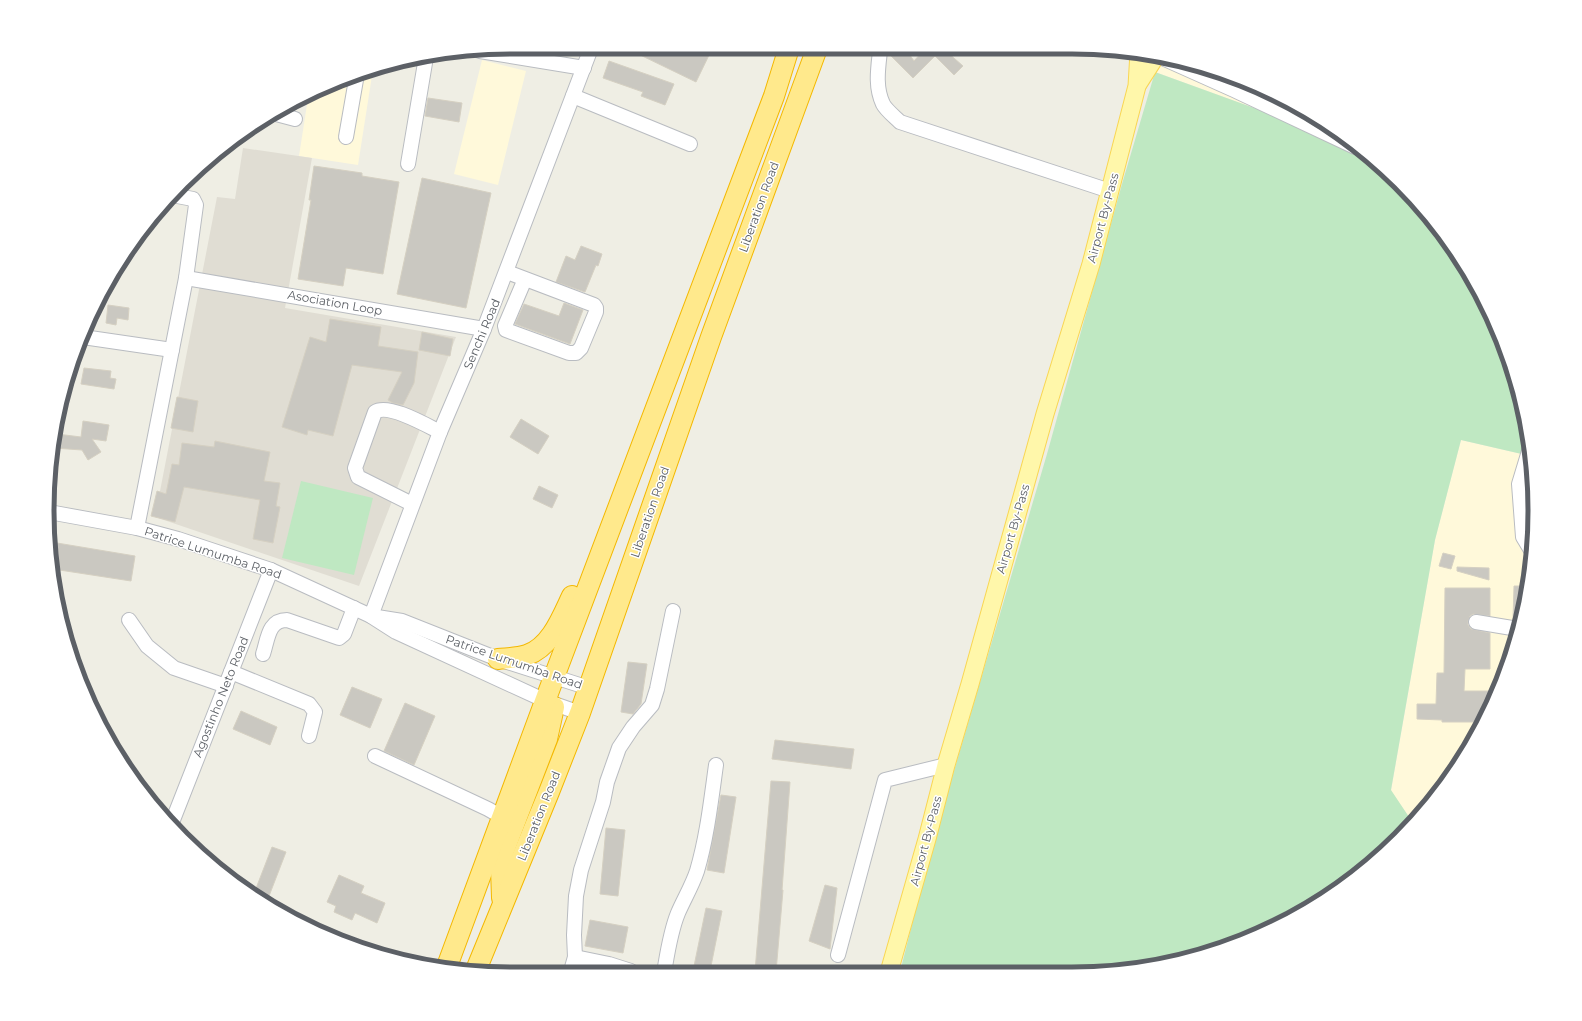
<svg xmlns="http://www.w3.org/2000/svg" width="1582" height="1021" font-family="Montserrat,sans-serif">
<rect width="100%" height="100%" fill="#efeee4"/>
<g fill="#fff9da">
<polygon points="1161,57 1192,63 1276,95 1348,142 1155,72"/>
<polygon points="482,60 526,71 498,185 454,174"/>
<polygon points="373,69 358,165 299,156 308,98 362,72"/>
<polygon points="1461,440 1530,456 1534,480 1531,571 1510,659 1473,742 1420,816 1413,823 1391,791 1435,540"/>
</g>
<polygon fill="#e0ddd3" points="243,148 312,158 285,308 456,337 359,586 155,517 217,197 235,199"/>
<g fill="#bfe8c2">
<polygon points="1155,72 1348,142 1377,162 1439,228 1487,305 1519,390 1530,456 1461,440 1435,540 1391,790 1413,823 1354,878 1277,926 1192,958 1102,973 900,972 931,849 1047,454 1122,184"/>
<polygon points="301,481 373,498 354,575 282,558"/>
</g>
<g fill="#cac8c1" stroke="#d5d0c2">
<polygon points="632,51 711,51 696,82"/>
<polygon points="898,51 907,51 914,61 923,51 946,51 963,66 954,75 935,56 913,78 891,56"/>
<polygon points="609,61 674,84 665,105 641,96 643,92 603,78"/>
<polygon points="428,98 462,103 459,122 425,116"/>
<polygon points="314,166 362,173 362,176 399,182 383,274 346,268 343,286 298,279 311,200 309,200"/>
<polygon points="422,178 491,193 466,308 397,294"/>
<polygon points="581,246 602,254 598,266 596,265 585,292 556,282 566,256 575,260"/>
<polygon points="564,303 583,310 570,344 515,324 524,304 559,316"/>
<polygon points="108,305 129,308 128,320 117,318 116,325 106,323"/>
<polygon points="330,319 381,327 378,346 418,352 414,383 403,405 393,403 388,400 402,372 352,365 333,436 308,430 307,435 282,427 310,337 326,342"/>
<polygon points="422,332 453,339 450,356 419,350"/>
<polygon points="84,368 111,371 110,378 116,379 114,389 81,384"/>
<polygon points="177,397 198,401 193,432 171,428"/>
<polygon points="521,419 549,436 538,454 510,437"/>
<polygon points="83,421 109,425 106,441 92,439 101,452 88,460 82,450 54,448 57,434 81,437"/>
<polygon points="215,441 270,452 264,481 280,483 276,506 280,507 273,543 253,539 260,500 184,487 175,522 151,516 157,491 166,494 172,464 179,465 182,443 214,447"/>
<polygon points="539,486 558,495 552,508 533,499"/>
<polygon points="57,543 135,556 131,581 53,569"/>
<polygon points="1443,553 1455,556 1451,569 1439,566"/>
<polygon points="1457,567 1489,568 1489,580 1457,571"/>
<polygon points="1514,586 1528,586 1519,621 1513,620"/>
<polygon points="1445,588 1490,588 1490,616 1473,614 1470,616 1468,621 1468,625 1471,629 1490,633 1490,669 1465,669 1464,691 1496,691 1482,722 1442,722 1442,720 1417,719 1417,704 1436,704 1437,673 1444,673"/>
<polygon points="628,662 647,664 641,704 633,714 621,712"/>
<polygon points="352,687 382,699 370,728 340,715"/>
<polygon points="405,703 435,716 414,765 384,751"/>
<polygon points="241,711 277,727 270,745 233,729"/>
<polygon points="775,740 854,749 851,769 772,759"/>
<polygon points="771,781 790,782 782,890 783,890 776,972 755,971"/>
<polygon points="721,795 736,797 724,873 707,870"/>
<polygon points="606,828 625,830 618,896 600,894"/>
<polygon points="272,847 286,852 269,896 255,891"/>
<polygon points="339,875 364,886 361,893 385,903 377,923 355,913 352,920 334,912 336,906 327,902"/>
<polygon points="825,885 837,888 830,949 809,941"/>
<polygon points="706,908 722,911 710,971 693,971"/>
<polygon points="590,920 628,927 623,953 585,946"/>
</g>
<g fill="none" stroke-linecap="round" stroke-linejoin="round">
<g stroke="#b9bcc1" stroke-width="16">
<g id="minor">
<polyline points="480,51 584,68"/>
<path d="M880,51c-2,18 -5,36 3,53 3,6 12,13 17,18l210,69"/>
<polyline points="1158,56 1234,90 1355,147"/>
<polyline points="573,96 690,144"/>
<polyline points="276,114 295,119"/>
<polyline points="346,137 357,74"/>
<polyline points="408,164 426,57"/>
<polyline points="507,272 594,305 596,308 596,312 581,348 576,353 569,353 506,330 505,326 525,279"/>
<polyline points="186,278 484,329"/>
<polyline points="83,337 172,350"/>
<polyline points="1529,451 1519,484 1523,537 1532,552"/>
<path d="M412,504l-54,-27 -3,-9 20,-56c13,-9 51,13 65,20"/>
<polyline points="49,512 137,528 178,539 271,570 371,616 396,632 546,701 580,713"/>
<polyline points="137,528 186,278 196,205 193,199 172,195"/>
<polyline points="371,616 440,432 484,329 590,51"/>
<polyline points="377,617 402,621 498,659 589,688"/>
<polyline points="129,620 147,646 174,668 226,686"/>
<polyline points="1476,622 1518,629"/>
<path d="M263,654c5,-15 5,-34 24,-34l52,18 5,-4 10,-26"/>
<polyline points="231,672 309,704 315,712 309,736"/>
<polyline points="375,756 488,809 502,817"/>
<polyline points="171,825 271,570"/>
<polyline points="838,955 885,780 946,765"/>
<polyline points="575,957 574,935 576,896 581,870 603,802 607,782 619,748 633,727 652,705 657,689 673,611"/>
<polyline points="571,971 575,957 609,964 631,971"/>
<path d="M666,971l-1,-4c3,-18 6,-37 13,-54 6,-14 14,-27 19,-42 10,-34 14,-70 19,-106"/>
</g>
</g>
<g stroke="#f9d653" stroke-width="19">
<g id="major">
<polyline points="1138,84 1156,56"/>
<polyline points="889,972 927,839 946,765 970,684 1045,414 1091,264 1137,86 1139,52"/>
</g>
</g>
<g stroke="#f4b800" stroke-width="22">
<g id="highway">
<path d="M498,659c10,-1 20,-1 29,-4 24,-8 35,-38 45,-59"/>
<polyline points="502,898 501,868 503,853 547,739 554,707"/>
<polyline points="446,969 554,677 774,96 788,51"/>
<polyline points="476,970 549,792 580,713 711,337 816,51"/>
</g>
</g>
<use href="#minor" stroke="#fff" stroke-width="14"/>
<use href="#major" stroke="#fff7aa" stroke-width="17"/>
<use href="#highway" stroke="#ffe98c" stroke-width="20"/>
</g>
<g text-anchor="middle" stroke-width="3" stroke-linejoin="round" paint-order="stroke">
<g font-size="12" fill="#5c6066" stroke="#fff">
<text transform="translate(759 207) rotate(-70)" y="4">Liberation Road</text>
<text transform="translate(1103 218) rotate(-75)" y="4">Airport By-Pass</text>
<text transform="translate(335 303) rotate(10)" y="4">Asociation Loop</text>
<text transform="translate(482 334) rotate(-67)" y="4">Senchi Road</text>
<text transform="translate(650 512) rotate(-71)" y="4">Liberation Road</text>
<text transform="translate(1013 529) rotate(-74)" y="4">Airport By-Pass</text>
<text transform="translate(213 553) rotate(18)" y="4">Patrice Lumumba Road</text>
<text transform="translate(514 662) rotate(19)" y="4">Patrice Lumumba Road</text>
<text transform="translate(221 697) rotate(-68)" y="4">Agostinho Neto Road</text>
<text transform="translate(539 816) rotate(-68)" y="4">Liberation Road</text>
<text transform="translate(926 841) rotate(-75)" y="4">Airport By-Pass</text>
</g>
</g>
<path d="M0 0H1582V1021H0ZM510 54H1072A456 456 0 0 1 1528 510V511A456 456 0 0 1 1072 967H510A456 456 0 0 1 54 511V510A456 456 0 0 1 510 54Z" fill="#fff" fill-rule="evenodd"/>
<path fill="none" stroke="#5c6066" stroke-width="5" d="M510 54H1072A456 456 0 0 1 1528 510V511A456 456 0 0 1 1072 967H510A456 456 0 0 1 54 511V510A456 456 0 0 1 510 54Z"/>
</svg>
